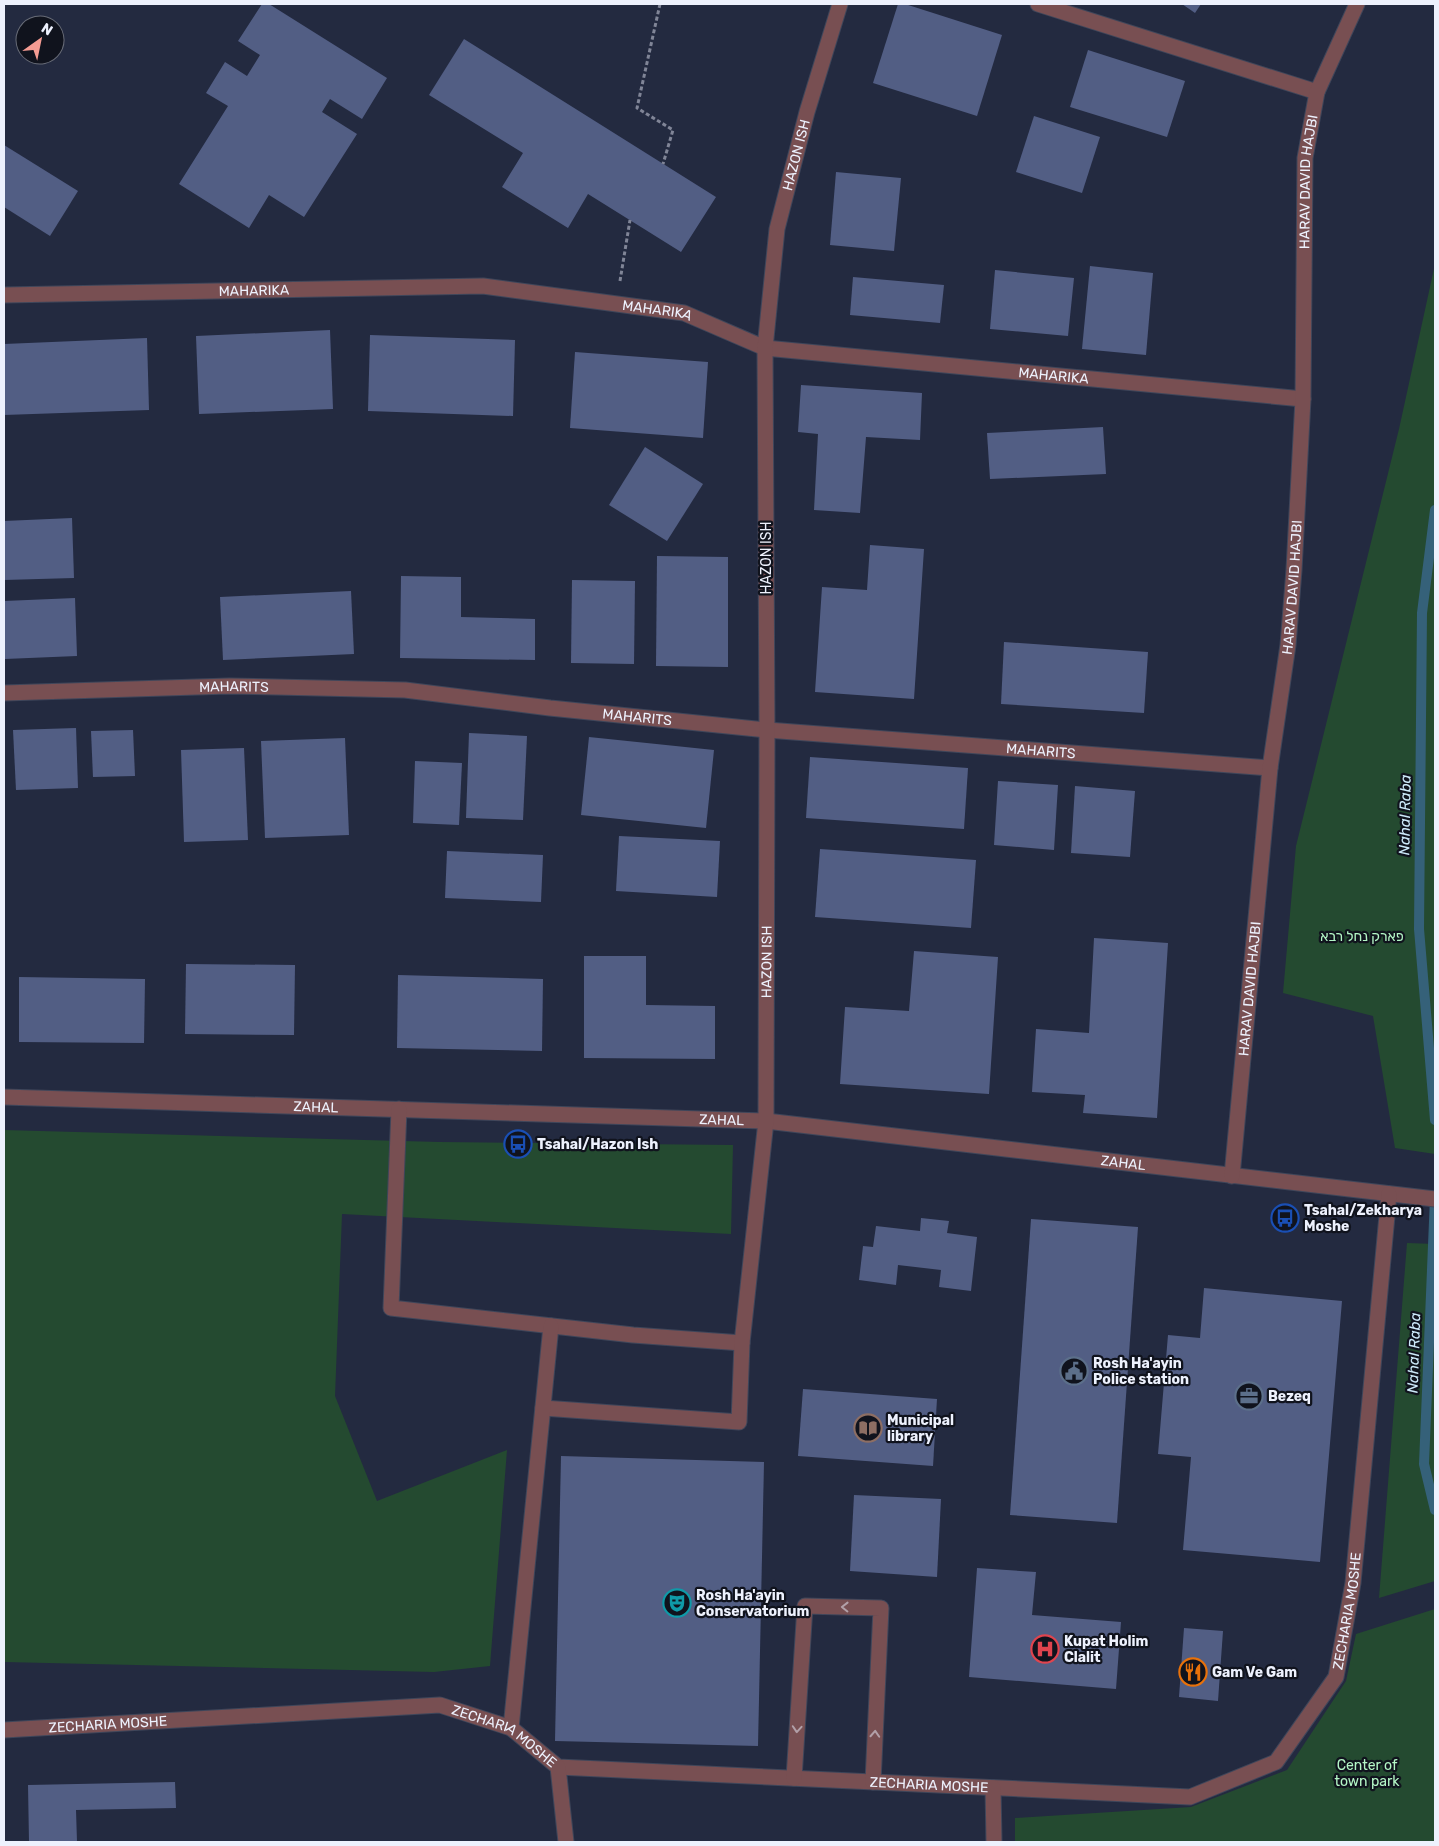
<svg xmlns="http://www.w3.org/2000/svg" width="1439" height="1846" font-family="Rubik,'Noto Sans Hebrew',sans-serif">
<rect width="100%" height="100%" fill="#232a40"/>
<g fill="#244a30">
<polygon points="1435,264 1435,1154 1395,1148 1373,1016 1283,993 1296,846 1399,429"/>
<polygon points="4,1130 439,1142 733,1145 731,1234 342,1214 335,1396 377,1501 507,1450 490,1666 434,1672 4,1662"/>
<polygon points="1407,1243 1435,1244 1435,1581 1379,1598"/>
<polygon points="1435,1609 1435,1842 1015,1842 1015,1818 1191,1807 1287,1770 1346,1681 1356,1634"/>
</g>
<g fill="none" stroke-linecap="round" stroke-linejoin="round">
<g stroke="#356179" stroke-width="10">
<polyline points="1435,510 1422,613 1419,929 1435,1120"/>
<polyline points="1435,1197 1424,1464 1435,1510"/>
</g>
</g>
<g fill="#525e84">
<polygon points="262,4 269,4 387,78 362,119 330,99 322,112 357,134 304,217 269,195 249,228 179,184 228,106 206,93 225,62 247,76 260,55 238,41"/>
<polygon points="898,4 905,4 1002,35 977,116 873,83"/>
<polygon points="1182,4 1201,4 1195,13"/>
<polygon points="464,39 716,197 681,252 588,194 568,228 502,187 523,153 429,95"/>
<polygon points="1088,50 1185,81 1167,137 1070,107"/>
<polygon points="1034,116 1100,137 1082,193 1016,172"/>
<polygon points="4,145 78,191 50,236 4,207"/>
<polygon points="836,172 901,178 894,251 830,245"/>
<polygon points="1090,266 1153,273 1146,355 1082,349"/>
<polygon points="995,270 1074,278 1068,336 990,329"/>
<polygon points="853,277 944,285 940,323 850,315"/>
<polygon points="330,330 333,409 199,414 196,336"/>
<polygon points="370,335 515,340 513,416 368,411"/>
<polygon points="147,338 149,410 4,415 4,344"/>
<polygon points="575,352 708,362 703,438 570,428"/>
<polygon points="801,385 922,393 920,440 866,437 860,513 814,510 818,434 798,432"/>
<polygon points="1103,427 1106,474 990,479 987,433"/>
<polygon points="645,447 703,484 667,541 609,505"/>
<polygon points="72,518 74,578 4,580 4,521"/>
<polygon points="870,545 924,549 914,699 815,692 822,587 867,590"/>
<polygon points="657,556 728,557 728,667 656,666"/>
<polygon points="401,576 461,577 461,617 535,619 535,660 400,658"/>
<polygon points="572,580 635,581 634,664 571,663"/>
<polygon points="351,591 354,654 223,660 220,597"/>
<polygon points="75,598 77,656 5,659 4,601"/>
<polygon points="1004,642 1148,652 1144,713 1001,704"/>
<polygon points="76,728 78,788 16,790 13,730"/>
<polygon points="133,730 135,776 93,777 91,731"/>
<polygon points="469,733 527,736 523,820 466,818"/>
<polygon points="589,737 714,750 706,828 581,815"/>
<polygon points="345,738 349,835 265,838 261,741"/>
<polygon points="244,748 248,840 184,842 181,750"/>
<polygon points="810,757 968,768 964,829 806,818"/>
<polygon points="415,761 462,763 459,825 413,823"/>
<polygon points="998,781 1058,785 1054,850 994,845"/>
<polygon points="1075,786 1135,791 1130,857 1071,853"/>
<polygon points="619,836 720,841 717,897 616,891"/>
<polygon points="820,849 976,860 971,928 815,917"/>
<polygon points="447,851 543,855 541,902 445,898"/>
<polygon points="1094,938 1168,943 1157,1118 1083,1113 1085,1095 1032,1092 1036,1029 1089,1033"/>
<polygon points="914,951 998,957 989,1094 840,1084 845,1007 909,1011"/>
<polygon points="584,956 646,956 646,1005 715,1006 715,1059 584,1058"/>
<polygon points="186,964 295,965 294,1035 185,1034"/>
<polygon points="398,975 543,979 542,1051 397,1048"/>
<polygon points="19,977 145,979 144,1043 19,1042"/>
<polygon points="921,1218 949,1221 947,1233 977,1237 971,1291 939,1287 941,1270 898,1265 896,1285 859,1280 863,1246 873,1247 876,1226 920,1231"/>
<polygon points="1031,1219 1138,1227 1117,1523 1010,1515"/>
<polygon points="1204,1288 1342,1301 1320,1562 1183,1550 1191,1457 1158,1454 1168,1335 1200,1338"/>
<polygon points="803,1389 937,1399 933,1466 798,1456"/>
<polygon points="561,1456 764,1462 758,1746 555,1741"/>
<polygon points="854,1495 941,1499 937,1577 850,1571"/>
<polygon points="977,1568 1036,1572 1032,1615 1121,1622 1116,1689 969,1677"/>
<polygon points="1184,1628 1223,1631 1218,1701 1179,1697"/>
<polygon points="175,1782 176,1808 76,1810 77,1842 29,1842 28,1785"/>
</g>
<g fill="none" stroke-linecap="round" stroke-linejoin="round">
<g stroke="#3f465a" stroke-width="17">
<g id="minor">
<polyline points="1038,4 1317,92"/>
<path id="s1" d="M4,295l479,-9 201,27 81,35 538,51"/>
<path id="s2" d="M4,693l225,-7 176,4 145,18 217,22 503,38"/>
<path id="s3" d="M4,1097l762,24 669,78"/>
<polyline points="399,1109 391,1308 633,1335 742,1343"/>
<path id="s4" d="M1232,1176l38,-408 18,-123 6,-75 9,-171 2,-241 12,-66 40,-88"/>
<path id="s5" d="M543,1408l196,14 3,-79 24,-222 1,-391 -2,-382 12,-119 30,-117 33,-108"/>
<polyline points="511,1728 551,1326"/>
<path id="s6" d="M4,1730l436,-25 71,23 47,39 632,30 86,-35 60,-85 17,-94 36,-389"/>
<polyline points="558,1767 566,1842"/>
<polyline points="794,1778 805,1606 881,1608 873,1782"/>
<polyline points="993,1788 994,1842"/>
</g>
</g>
<g stroke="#808597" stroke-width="3" stroke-dasharray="4 2.5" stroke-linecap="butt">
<polyline points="660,4 637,108 673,130 663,164"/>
<polyline points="620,281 630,220"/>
</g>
<use href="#minor" stroke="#784f52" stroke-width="15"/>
</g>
<defs><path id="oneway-chevron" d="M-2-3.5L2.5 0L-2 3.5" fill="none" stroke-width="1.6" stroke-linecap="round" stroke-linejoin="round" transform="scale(1.25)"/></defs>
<g stroke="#b2a0a8">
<use href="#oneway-chevron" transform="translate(845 1607) rotate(-179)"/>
<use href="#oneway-chevron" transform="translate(797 1729) rotate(94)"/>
<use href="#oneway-chevron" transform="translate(875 1734) rotate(-87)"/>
</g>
<defs>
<g id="bus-ring" transform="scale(1.4375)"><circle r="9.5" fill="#10131d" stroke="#1a4fb4" stroke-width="1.5"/><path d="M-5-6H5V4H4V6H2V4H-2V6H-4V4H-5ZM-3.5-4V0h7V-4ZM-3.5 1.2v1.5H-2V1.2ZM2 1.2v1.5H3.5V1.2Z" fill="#1a4fb4"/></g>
<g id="civic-ring" transform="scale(1.4375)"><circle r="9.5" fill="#10131d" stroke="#5c6f8a" stroke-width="1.5"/><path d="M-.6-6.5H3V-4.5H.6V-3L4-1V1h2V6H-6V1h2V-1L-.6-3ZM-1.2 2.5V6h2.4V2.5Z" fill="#5c6f8a"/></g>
<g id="office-ring" transform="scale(1.4375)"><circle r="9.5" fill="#10131d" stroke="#5c6f8a" stroke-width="1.5"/><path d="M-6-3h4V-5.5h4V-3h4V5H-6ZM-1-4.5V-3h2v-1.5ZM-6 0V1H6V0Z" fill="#5c6f8a"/></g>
<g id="library-ring" transform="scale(1.4375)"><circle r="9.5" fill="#10131d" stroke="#8d6e63" stroke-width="1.5"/><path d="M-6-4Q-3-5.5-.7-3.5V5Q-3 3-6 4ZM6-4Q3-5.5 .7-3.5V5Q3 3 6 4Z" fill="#8d6e63"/></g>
<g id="theatre-ring" transform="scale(1.4375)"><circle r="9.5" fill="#10131d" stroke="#0f9aa8" stroke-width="1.5"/><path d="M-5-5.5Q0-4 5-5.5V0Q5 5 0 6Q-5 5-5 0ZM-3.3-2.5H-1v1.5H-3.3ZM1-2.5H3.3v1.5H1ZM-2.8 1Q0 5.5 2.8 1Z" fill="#0f9aa8"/></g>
<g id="hospital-ring" transform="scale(1.4375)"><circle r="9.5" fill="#10131d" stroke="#e0444e" stroke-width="1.5"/><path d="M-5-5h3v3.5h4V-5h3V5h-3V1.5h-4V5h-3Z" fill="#e0444e"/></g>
<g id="restaurant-ring" transform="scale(1.4375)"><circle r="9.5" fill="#10131d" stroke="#e8710a" stroke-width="1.5"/><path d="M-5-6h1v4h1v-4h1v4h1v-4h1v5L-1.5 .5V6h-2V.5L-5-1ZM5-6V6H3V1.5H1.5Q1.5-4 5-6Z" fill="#e8710a"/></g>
</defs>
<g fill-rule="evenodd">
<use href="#bus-ring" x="518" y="1144"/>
<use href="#bus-ring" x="1285" y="1218"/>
<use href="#civic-ring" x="1074" y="1371"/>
<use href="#office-ring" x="1249" y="1396"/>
<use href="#library-ring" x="868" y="1428"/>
<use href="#theatre-ring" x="677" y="1603"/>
<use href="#hospital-ring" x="1045" y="1649"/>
<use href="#restaurant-ring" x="1193" y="1672"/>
</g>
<g text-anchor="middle" stroke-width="4.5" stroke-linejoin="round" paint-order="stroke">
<g font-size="14" fill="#edf1fd" stroke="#10131d">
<text dy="5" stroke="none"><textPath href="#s5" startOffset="1468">HAZON ISH</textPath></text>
<text dy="5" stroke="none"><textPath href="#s4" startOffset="998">HARAV DAVID HAJBI</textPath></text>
<text dy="5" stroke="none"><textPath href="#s1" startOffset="250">MAHARIKA</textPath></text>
<text dy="5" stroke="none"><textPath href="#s1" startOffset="655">MAHARIKA</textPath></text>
<text dy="5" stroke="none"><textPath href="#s1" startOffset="1060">MAHARIKA</textPath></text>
<text transform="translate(766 558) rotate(-90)" y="5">HAZON ISH</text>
<text dy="5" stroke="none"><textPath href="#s4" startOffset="592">HARAV DAVID HAJBI</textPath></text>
<text dy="5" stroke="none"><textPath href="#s2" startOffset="230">MAHARITS</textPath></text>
<text dy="5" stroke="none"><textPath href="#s2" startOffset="635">MAHARITS</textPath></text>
<text dy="5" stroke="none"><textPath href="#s2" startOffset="1040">MAHARITS</textPath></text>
<text dy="5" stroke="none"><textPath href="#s5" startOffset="658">HAZON ISH</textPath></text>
<text dy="5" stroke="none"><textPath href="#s4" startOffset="188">HARAV DAVID HAJBI</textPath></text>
<text dy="5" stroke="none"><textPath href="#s3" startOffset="312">ZAHAL</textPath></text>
<text dy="5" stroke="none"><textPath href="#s3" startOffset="718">ZAHAL</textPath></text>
<text dy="5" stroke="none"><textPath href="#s3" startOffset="1122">ZAHAL</textPath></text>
<text dy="5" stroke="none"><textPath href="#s6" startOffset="1469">ZECHARIA MOSHE</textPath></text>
<text dy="5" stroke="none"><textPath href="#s6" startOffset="104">ZECHARIA MOSHE</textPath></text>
<text dy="5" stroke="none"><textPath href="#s6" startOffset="509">ZECHARIA MOSHE</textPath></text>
<text dy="5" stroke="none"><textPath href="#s6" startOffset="944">ZECHARIA MOSHE</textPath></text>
</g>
<g font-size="14" fill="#b4f6c6" stroke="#10131d">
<text x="1362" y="941">פארק נחל רבא</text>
<text x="1367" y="1770">Center of<tspan x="1367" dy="16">town park</tspan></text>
</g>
<g font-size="14" font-weight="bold" fill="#edf1fd" stroke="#10131d" text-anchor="start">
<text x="537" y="1149">Tsahal/Hazon Ish</text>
<text x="1304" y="1215">Tsahal/Zekharya<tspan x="1304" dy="16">Moshe</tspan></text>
<text x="1093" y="1368">Rosh Ha'ayin<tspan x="1093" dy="16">Police station</tspan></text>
<text x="1268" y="1401">Bezeq</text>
<text x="887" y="1425">Municipal<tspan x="887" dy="16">library</tspan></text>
<text x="696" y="1600">Rosh Ha'ayin<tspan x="696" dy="16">Conservatorium</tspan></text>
<text x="1064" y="1646">Kupat Holim<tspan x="1064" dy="16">Clalit</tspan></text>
<text x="1212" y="1677">Gam Ve Gam</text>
</g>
<g font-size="15" font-style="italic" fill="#cde9f9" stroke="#10131d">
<text transform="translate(1405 815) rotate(-89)" y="5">Nahal Raba</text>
<text transform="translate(1414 1353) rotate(-88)" y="5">Nahal Raba</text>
</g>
</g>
<rect width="1439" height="1846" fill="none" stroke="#edf1fd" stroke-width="10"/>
<g transform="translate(40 40) rotate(33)"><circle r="24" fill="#10131d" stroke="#686c77"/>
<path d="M0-4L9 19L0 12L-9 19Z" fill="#f59c93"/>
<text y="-8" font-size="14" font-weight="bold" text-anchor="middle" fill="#edf1fd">N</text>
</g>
</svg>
